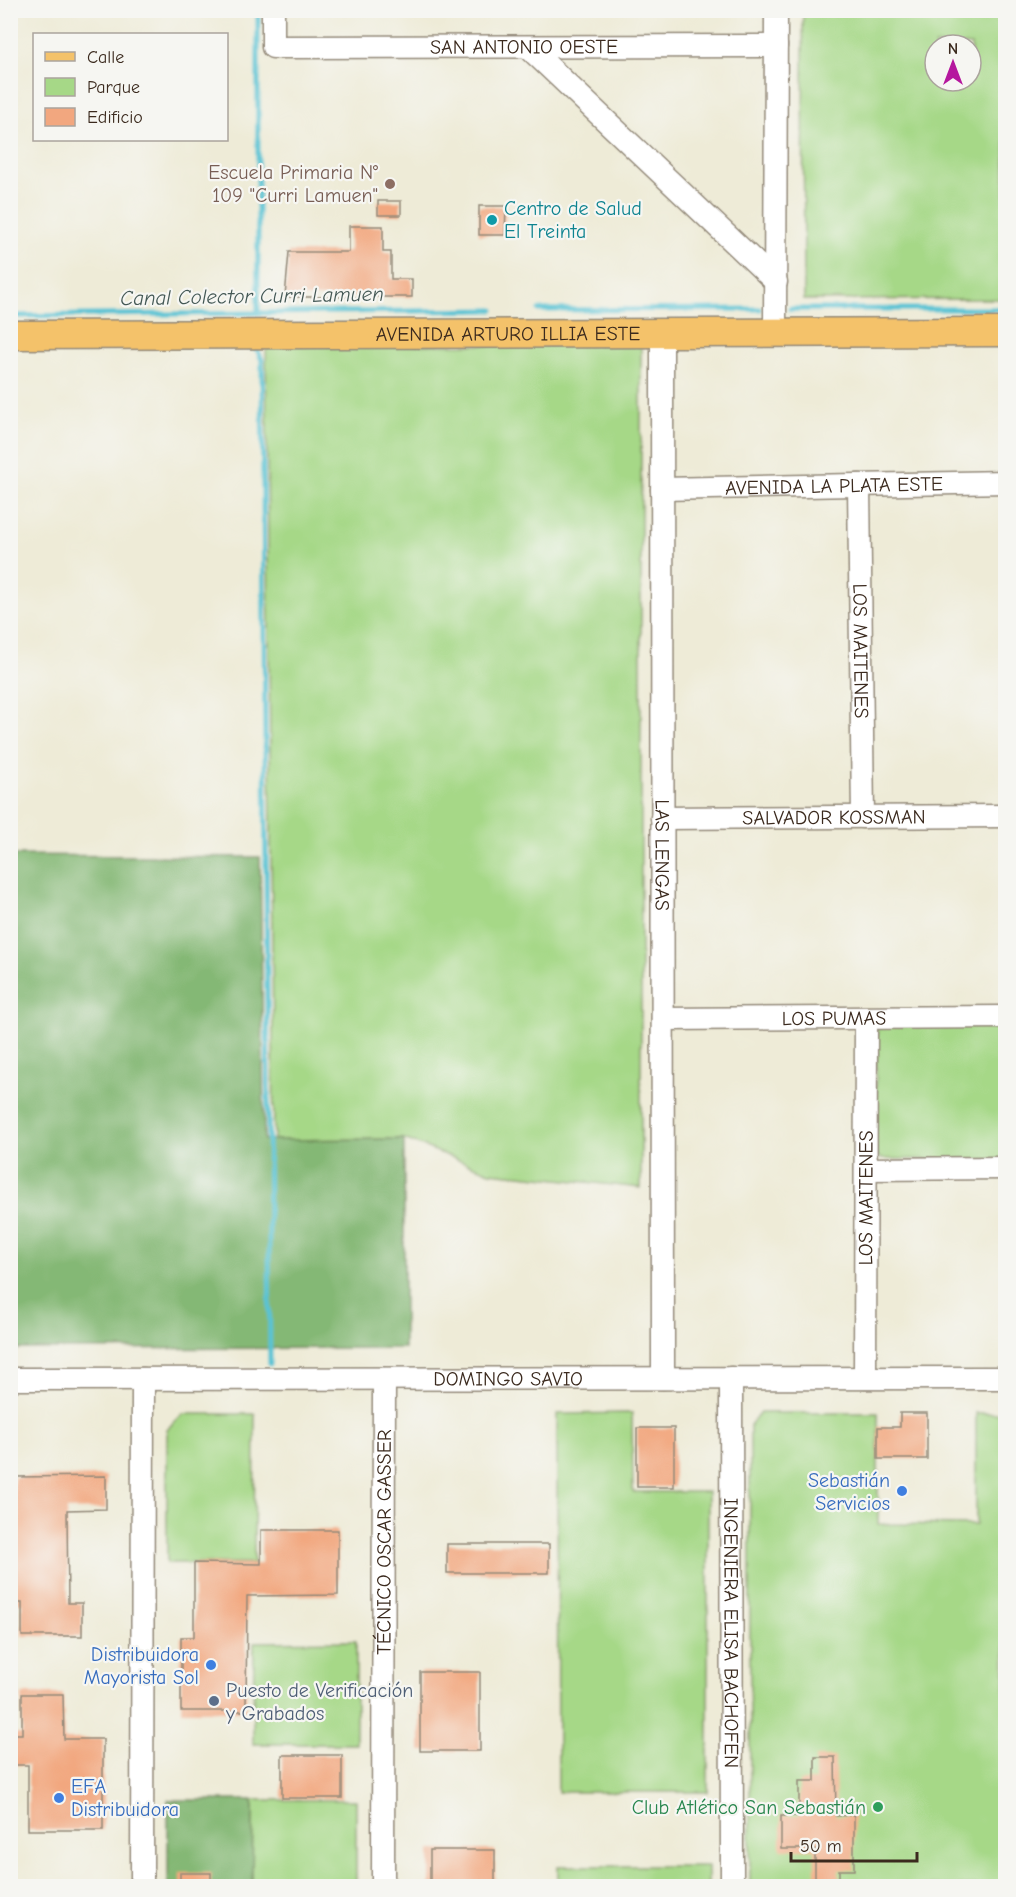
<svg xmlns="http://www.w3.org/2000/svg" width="1016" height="1897" font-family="'Comic Neue',sans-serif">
<rect width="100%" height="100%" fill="#f6f6f2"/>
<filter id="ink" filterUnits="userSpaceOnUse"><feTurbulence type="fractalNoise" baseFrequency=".0167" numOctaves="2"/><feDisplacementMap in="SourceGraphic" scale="12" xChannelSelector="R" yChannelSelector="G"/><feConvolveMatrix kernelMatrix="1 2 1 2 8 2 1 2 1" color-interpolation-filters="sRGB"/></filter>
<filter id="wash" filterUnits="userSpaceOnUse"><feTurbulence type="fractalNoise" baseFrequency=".008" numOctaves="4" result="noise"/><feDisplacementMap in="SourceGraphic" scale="24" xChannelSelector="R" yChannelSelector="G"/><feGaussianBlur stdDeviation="1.35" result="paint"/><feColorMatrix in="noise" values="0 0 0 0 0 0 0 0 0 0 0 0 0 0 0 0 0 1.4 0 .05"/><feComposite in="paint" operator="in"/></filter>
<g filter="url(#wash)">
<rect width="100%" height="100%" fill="#eeebd7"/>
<g fill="#a6d887" stroke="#708152" stroke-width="1.5" fill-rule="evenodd">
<path d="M803,11h202v288l-201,1zM935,45h36v36h-36z"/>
<polygon points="266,345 641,345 641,1188 490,1172 404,1139 274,1140"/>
<polygon points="1005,1024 1005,1160 881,1159 875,1153 877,1029 881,1026"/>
<polygon points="632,1413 633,1492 708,1492 708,1792 558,1792 557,1414"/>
<polygon points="760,1413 878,1413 878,1524 976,1525 976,1413 1005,1413 1005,1886 750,1886 750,1425"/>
<polygon points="183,1414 255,1414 254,1563 167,1563 167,1429"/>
<polygon points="356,1641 356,1744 253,1744 254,1642"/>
<polygon points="253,1800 356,1800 356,1886 252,1886"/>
<rect x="558" y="1866" width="150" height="20"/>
</g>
<g fill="#84b874" stroke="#607149" stroke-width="1.5">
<polygon points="11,855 260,857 264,1140 404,1139 404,1348 11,1349"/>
<polygon points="168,1800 253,1800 252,1886 168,1886"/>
</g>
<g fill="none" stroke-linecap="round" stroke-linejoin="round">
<g stroke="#59c3d4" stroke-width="5">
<polyline points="258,10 258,313"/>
<polyline points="790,309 1006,309"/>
<polyline points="539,310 760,309"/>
<polyline points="10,316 493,310"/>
<polyline points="249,347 257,349 262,360 270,1364"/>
</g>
</g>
<g id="blocks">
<g fill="#f2a77f">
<rect x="378" y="201" width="23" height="14"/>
<polygon points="479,206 506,206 505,235 479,235"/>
<polygon points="349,226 383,226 383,252 391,252 391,279 412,279 412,297 285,297 289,252 349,252"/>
<polygon points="900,1413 927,1413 927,1459 878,1459 878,1427 900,1427"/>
<rect x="637" y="1428" width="37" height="59"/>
<polygon points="106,1476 106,1509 67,1510 68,1603 82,1603 82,1636 22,1636 22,1603 10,1603 14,1477"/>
<polygon points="261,1530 338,1530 338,1595 247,1596 246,1711 181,1711 181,1637 194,1637 194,1563 261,1564"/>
<rect x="447" y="1544" width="102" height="29"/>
<rect x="420" y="1672" width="60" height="79"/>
<polygon points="22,1694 63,1694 64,1739 103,1739 103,1830 28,1830 28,1765 14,1765 14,1759 10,1759 10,1734 22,1734"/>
<rect x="282" y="1755" width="60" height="43"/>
<polygon points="815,1757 835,1757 836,1816 854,1815 854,1870 839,1870 839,1887 815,1887 815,1849 781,1849 781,1816 799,1816 799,1781 815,1781"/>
<rect x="430" y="1850" width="65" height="37"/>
<rect x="180" y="1873" width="31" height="14"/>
</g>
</g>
</g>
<g filter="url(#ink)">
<use href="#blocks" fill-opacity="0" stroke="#948a7a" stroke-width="1.5"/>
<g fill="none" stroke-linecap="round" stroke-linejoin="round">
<g stroke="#948a7a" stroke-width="25">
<g id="minor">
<path id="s1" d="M273,10v37l503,-1"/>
<polyline points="528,47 776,282"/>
<path id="s2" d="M662,333l1,1045"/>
<polyline points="775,333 776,10"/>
<path id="s3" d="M859,485l4,332"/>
<path id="s4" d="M662,489l344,-7"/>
<path id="s5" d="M662,818l344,-2"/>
<path id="s6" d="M663,1019l343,-2"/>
<polyline points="866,1169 1006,1168"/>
<path id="s7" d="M731,1378l1,508"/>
<path id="s8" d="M865,1378l1,-360"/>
<path id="s9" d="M10,1379l996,-1"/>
<polyline points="142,1886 143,1379"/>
<path id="s10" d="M383,1886l1,-507"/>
</g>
</g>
<g stroke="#948a7a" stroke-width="31">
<g id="major">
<path id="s11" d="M10,335l996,-3"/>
</g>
</g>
<use href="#minor" stroke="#fff" stroke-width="22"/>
<use href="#major" stroke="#f4c26a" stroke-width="28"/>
</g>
</g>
<circle fill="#8d6e63" stroke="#f6f6f2" stroke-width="2" cx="390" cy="184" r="6"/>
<circle fill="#0f9aa8" stroke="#f6f6f2" stroke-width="2" cx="492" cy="220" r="6"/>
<g fill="#3f7fe0" stroke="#f6f6f2" stroke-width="2">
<circle cx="902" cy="1491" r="6"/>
<circle cx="211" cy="1665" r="6"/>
<circle cx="59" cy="1798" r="6"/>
</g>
<circle fill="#5c6f8a" stroke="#f6f6f2" stroke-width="2" cx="214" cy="1701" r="6"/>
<circle fill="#2e9e5b" stroke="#f6f6f2" stroke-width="2" cx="878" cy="1807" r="6"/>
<g text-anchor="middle" stroke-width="4.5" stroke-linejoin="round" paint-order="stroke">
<g font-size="20" fill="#3b2a1e" stroke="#f6f6f2">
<text dy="7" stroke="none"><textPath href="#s1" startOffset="288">SAN ANTONIO OESTE</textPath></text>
<text dy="7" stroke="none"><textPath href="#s11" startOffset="498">AVENIDA ARTURO ILLIA ESTE</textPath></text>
<text dy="7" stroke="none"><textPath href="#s4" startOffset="172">AVENIDA LA PLATA ESTE</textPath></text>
<text dy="7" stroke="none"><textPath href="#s3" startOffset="166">LOS MAITENES</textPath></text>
<text dy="7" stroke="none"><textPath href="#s5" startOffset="172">SALVADOR KOSSMAN</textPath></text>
<text dy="7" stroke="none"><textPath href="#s2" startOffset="522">LAS LENGAS</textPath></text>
<text dy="7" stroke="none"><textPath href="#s6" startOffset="171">LOS PUMAS</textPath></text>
<text dy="7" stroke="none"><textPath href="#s8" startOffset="180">LOS MAITENES</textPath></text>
<text dy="7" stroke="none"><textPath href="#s9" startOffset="498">DOMINGO SAVIO</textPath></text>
<text dy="7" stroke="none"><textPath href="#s10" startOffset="344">TÉCNICO OSCAR GASSER</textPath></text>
<text dy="7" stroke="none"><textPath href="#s7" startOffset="255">INGENIERA ELISA BACHOFEN</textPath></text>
</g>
<g font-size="20" fill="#785e54" stroke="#f6f6f2" text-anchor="end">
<text x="378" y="179">Escuela Primaria N°<tspan x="378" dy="23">109 "Curri Lamuen"</tspan></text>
</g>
<g font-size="20" fill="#0d838f" stroke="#f6f6f2" text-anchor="start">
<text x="504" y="215">Centro de Salud<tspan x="504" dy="23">El Treinta</tspan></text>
</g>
<g font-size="20" fill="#366cbe" stroke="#f6f6f2" text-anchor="end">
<text x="890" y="1487">Sebastián<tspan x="890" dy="23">Servicios</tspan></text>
<text x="199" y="1661">Distribuidora<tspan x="199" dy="23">Mayorista Sol</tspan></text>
<text x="71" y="1793" text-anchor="start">EFA<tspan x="71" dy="23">Distribuidora</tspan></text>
</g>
<g font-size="20" fill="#4e5e75" stroke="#f6f6f2" text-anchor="start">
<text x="226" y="1697">Puesto de Verificación<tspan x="226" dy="23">y Grabados</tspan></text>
</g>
<g font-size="20" fill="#27864d" stroke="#f6f6f2" text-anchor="end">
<text x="866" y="1814">Club Atlético San Sebastián</text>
</g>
<g font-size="21" font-style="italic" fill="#445855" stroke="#f6f6f2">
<text transform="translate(252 296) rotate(-1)" y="7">Canal Colector Curri Lamuen</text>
</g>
</g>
<rect width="1016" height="1897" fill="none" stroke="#f6f6f2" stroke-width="36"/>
<rect x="33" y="33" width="195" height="108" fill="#f6f6f2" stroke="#aba49d" stroke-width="1.5"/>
<rect x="45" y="52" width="30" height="9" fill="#f4c26a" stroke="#aba49d" stroke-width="1.5"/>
<text x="87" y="63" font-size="18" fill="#3b2a1e">Calle</text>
<rect x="45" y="78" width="30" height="18" fill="#a6d887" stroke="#aba49d" stroke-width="1.5"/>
<text x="87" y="93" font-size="18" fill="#3b2a1e">Parque</text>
<rect x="45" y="108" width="30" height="18" fill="#f2a77f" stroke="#aba49d" stroke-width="1.5"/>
<text x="87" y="123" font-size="18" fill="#3b2a1e">Edificio</text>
<g transform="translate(953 63)"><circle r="28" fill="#f6f6f2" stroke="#aba49d" stroke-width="1.5"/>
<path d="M0-4.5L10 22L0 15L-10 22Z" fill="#b5179e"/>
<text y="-9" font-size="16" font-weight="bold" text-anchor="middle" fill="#3b2a1e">N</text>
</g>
<path d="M791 1852v9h126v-9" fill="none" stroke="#3b2a1e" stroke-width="3"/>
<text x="800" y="1852" font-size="18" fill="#3b2a1e" stroke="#f6f6f2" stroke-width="4.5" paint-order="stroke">50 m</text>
</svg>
